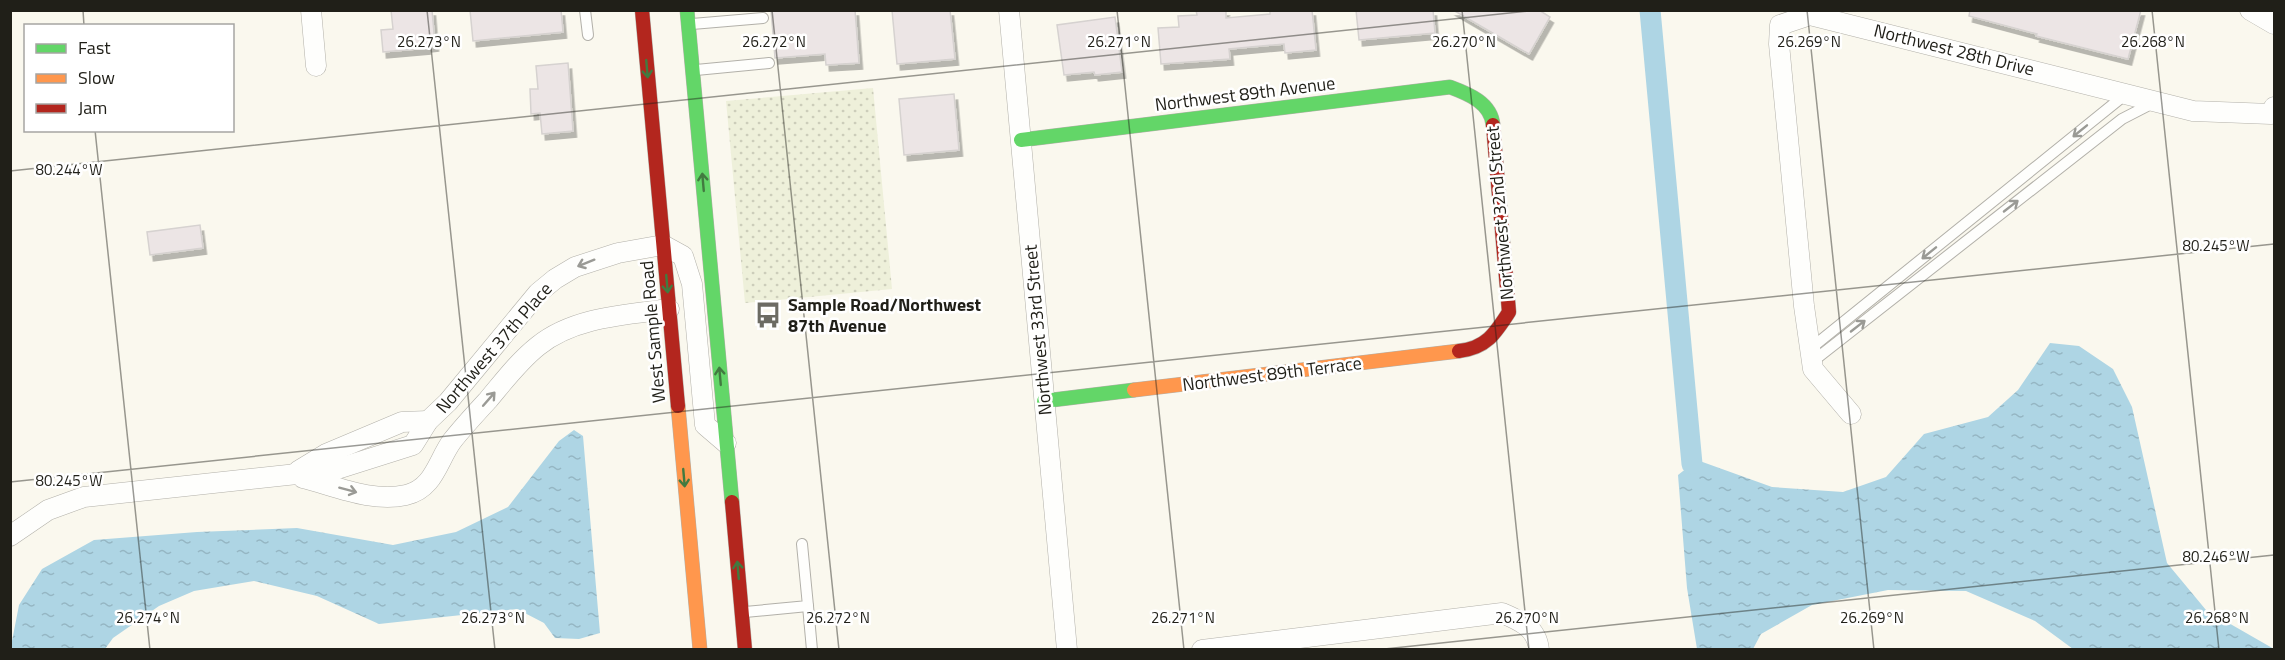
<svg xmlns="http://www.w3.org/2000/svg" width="2285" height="660" font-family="'Titillium Web',sans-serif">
<defs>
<pattern id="grass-dots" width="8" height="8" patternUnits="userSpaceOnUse" patternTransform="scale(1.5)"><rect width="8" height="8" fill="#eef0da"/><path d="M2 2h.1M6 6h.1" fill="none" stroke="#cccdba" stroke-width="1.8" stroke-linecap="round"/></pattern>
<pattern id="water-ripples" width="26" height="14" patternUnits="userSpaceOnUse" patternTransform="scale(1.5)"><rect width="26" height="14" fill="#aed5e4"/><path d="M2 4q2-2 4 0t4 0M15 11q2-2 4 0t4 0" fill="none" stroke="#95b6c3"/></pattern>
<filter id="shadow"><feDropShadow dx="3.5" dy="6" stdDeviation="0" flood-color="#0004"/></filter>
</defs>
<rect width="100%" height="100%" fill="#faf8ee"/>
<polygon fill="url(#grass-dots)" points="873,88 892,289 745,303 726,101"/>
<g fill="url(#water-ripples)">
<polygon points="2050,343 2079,346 2113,369 2132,407 2167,563 2206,610 2274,649 2073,649 2035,621 1966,591 1888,590 1812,605 1761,634 1753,649 1697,649 1687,588 1678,475 1697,460 1772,487 1843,492 1886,477 1924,434 1988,417 2018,390"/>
<polygon points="574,430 583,436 600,633 579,639 555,638 544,623 517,609 379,624 317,596 254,581 194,591 159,606 113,638 105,649 12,649 12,641 19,605 42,569 94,540 197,532 297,528 393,545 456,532 508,507 559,441"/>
</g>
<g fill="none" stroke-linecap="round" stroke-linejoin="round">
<polyline stroke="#aed5e4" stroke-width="21" points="1650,10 1692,464"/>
</g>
<g fill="#ece5e5" stroke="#d6d2d0" stroke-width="1.5" filter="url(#shadow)">
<polygon points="391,10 432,10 435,45 427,46 427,48 383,52 381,30 393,29"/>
<polygon points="470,10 561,10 563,32 473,41"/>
<polygon points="771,10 855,10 859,63 826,65 825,54 775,58"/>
<polygon points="892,10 950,10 955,59 897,64"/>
<polygon points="1196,10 1226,10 1226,18 1270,14 1270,10 1312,10 1316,50 1285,53 1284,44 1229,49 1230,59 1161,64 1158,28 1179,27 1178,16 1197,15"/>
<polygon points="1356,10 1433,10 1435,33 1359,40"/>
<polygon points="1453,10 1539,10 1550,17 1529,54"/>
<polygon points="1970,10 2141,10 2128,59 2036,36 2037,34 1969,16"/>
<polygon points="1115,17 1122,72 1095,75 1094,72 1064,75 1057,25"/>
<polygon points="568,63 573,131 542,134 540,113 531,114 530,89 538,89 536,66"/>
<polygon points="954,94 959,150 904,155 899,99"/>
<polygon points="200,225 203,248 150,255 147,232"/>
</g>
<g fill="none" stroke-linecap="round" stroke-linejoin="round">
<g stroke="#b2b0a9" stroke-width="12">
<g id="lane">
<polyline points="585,10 588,35"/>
<polyline points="692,24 763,18"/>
<polyline points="696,70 769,63"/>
<polyline points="1810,349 2126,94"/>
<polyline points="1812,362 2122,119 2155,102"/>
<polyline points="808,606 812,650"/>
<polyline points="745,612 808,606 802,544"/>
</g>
</g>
<g stroke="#b2b0a9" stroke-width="21">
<g id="street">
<polyline points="311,10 316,66"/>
<polyline points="1009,10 1067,650"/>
<polyline points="2250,10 2274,24"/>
<polyline points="1851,414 1813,369 1804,306 1779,44 1780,25 1810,15 2193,111 2271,114 2274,107"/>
<polyline points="298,471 326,454 402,422 428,421"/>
<path d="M303,478c32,8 70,25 103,17 28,-6 32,-35 46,-54 11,-14 24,-28 36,-41 16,-19 31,-39 50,-54 36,-29 87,-31 131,-37"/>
<polyline points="10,536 48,510 84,497 334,470 413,445 428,421 448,402 538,293 555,279 575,267 618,253 663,245 683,256 692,284 705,425 726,443"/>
<path d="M1202,650l300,-37c19,8 35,15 37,37"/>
</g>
</g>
<g stroke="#b2b0a9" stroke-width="15">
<g id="fast">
<polyline points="687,10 732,502"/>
<path d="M1021,140l429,-53c19,7 41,16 43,38"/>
<polyline points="1044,401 1134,390"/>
</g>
</g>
<g stroke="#b2b0a9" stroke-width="15">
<g id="slow">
<polyline points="1134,390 1459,351"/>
<polyline points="678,406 700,650"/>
</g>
</g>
<g stroke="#b2b0a9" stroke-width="15">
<g id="jam">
<polyline points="642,10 678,406"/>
<path d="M1459,351c27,-3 36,-17 50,-39l-16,-187"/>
<polyline points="732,502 745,650"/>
</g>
</g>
<use href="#lane" stroke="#fefefc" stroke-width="10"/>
<use href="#street" stroke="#fefefc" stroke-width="20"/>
<use href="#fast" stroke="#63d668" stroke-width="14"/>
<use href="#slow" stroke="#ff974d" stroke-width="14"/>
<use href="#jam" stroke="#b3261e" stroke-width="14"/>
</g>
<defs><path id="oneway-shaft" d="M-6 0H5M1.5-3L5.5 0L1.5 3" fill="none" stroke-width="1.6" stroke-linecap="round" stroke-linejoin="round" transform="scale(1.5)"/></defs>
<g stroke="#427a40">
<use href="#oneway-shaft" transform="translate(647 69) rotate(85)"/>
<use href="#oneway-shaft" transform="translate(703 182) rotate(-95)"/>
<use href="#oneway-shaft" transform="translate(667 284) rotate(85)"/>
<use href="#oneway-shaft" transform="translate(720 376) rotate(-95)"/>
<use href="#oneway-shaft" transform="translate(684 478) rotate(85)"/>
<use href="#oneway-shaft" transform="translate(738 570) rotate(-95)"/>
</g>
<g stroke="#9a9a95">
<use href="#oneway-shaft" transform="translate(2080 131) rotate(141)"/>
<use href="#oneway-shaft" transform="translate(2011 206) rotate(-38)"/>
<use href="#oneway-shaft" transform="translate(1929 253) rotate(141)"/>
<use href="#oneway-shaft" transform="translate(586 263) rotate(158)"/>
<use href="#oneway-shaft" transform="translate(1858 326) rotate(-38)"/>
<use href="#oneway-shaft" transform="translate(489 399) rotate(-49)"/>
<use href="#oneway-shaft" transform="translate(348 490) rotate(15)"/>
</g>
<path fill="none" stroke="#201f18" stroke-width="1.5" stroke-opacity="0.45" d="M83,10l1,16M427,10l68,640M772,10l67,640M1117,10l67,640M1462,10l67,640M1807,10l67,640M2152,10l67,640M95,130l55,520M10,171l1529,-161M10,482l2264,-238M1375,650l899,-95"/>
<defs>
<g id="bus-bare" transform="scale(2.07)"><path d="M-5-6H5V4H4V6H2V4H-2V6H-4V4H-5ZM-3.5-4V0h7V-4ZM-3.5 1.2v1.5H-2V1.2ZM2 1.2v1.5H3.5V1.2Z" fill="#6c6b63" stroke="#fff" stroke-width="2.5" paint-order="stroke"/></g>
</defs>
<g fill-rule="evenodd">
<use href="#bus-bare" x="768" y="315"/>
</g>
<g text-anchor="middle" stroke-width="5" stroke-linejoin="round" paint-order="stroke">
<g font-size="18" fill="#201f18" stroke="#fff">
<text transform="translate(1954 50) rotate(14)" y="6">Northwest 28th Drive</text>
<text transform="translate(1245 94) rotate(-7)" y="6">Northwest 89th Avenue</text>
<text transform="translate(1500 213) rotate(-95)" y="6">Northwest 32nd Street</text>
<text transform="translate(1038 330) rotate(-95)" y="6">Northwest 33rd Street</text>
<text transform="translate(653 332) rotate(-95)" y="6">West Sample Road</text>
<text transform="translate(494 348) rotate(-49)" y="6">Northwest 37th Place</text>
<text transform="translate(1272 374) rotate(-7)" y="6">Northwest 89th Terrace</text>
</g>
<g font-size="18" font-weight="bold" fill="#201f18" stroke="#fff" text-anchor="start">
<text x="788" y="311">Sample Road/Northwest<tspan x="788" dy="21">87th Avenue</tspan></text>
</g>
</g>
<g font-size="15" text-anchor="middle" fill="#201f18" stroke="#fff" stroke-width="5" stroke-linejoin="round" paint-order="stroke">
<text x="429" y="47">26.273°N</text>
<text x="774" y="47">26.272°N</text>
<text x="1119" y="47">26.271°N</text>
<text x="1464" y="47">26.270°N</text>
<text x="1809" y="47">26.269°N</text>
<text x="2153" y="47">26.268°N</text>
<text x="69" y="175">80.244°W</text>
<text x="2216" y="251">80.245°W</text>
<text x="69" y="486">80.245°W</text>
<text x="2216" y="562">80.246°W</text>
<text x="148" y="623">26.274°N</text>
<text x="493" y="623">26.273°N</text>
<text x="838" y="623">26.272°N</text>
<text x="1183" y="623">26.271°N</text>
<text x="1527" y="623">26.270°N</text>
<text x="1872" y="623">26.269°N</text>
<text x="2217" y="623">26.268°N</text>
</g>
<rect width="2285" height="660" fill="none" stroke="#201f18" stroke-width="24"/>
<rect x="24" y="24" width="210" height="108" fill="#ffffff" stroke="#a6a5a3" stroke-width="1.5"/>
<rect x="36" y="44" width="30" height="9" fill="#63d668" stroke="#a6a5a3" stroke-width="1.5"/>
<text x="78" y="54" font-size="18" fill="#201f18">Fast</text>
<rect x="36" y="74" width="30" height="9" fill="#ff974d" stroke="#a6a5a3" stroke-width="1.5"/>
<text x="78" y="84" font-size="18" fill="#201f18">Slow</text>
<rect x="36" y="104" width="30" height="9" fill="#b3261e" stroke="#a6a5a3" stroke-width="1.5"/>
<text x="78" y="114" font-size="18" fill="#201f18">Jam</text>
</svg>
